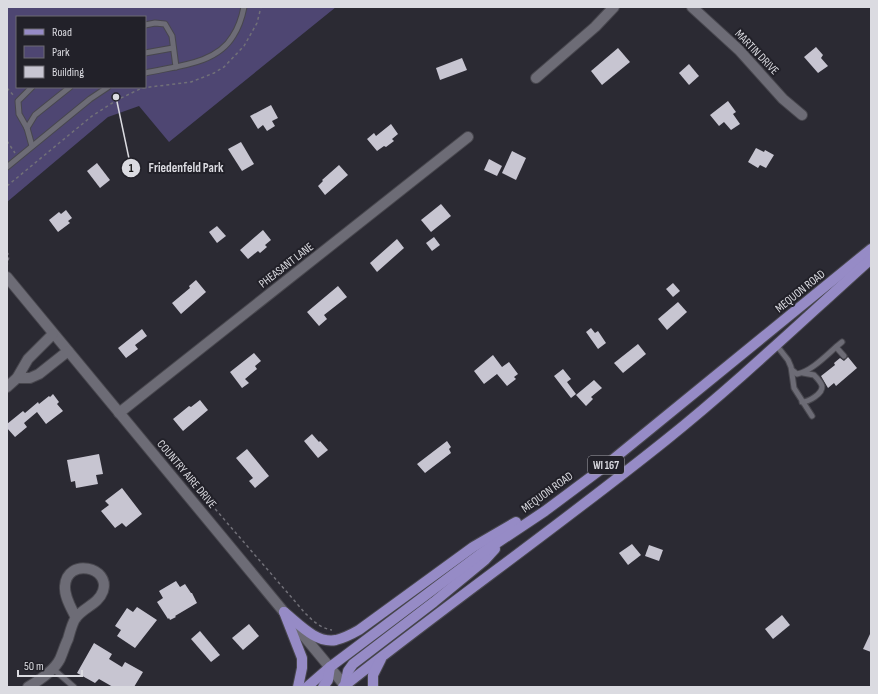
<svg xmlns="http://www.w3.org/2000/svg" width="878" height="694" font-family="'Sofia Sans Condensed',sans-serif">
<rect width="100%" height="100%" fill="#2b2a33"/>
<path fill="#4e4672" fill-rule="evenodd" d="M7,7h329l-167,135 -30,-36 -31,11 -101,85zM17,17h128v70h-128z"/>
<g fill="#c7c5d1">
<polygon points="816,47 823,55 821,58 828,66 818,73 804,57"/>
<polygon points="618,48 630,62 602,85 591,71"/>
<polygon points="462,58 467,70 440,80 436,68"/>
<polygon points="689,64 699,76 689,85 679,73"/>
<polygon points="728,101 736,112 733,114 740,124 731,130 724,122 719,126 710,115"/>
<polygon points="271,105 278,118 272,121 275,126 267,131 263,125 258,129 250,116"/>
<polygon points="391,124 398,134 392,139 394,141 386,147 384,146 377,151 367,139 374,133 376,136"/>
<polygon points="241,142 254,164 242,171 228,149"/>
<polygon points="756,148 764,152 765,150 774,155 766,168 760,165 758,168 748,162"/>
<polygon points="512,151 526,158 516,180 502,173"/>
<polygon points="489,159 502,166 497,176 484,170"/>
<polygon points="97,163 110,180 100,188 87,171"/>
<polygon points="339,165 348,175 325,195 318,186 323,181 322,180"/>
<polygon points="441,204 451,216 431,232 421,220"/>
<polygon points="66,210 72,218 68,221 70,223 58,232 49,220 59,212 61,214"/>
<polygon points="217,226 226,236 217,243 209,232"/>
<polygon points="263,230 271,240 265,245 267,247 260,253 258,251 248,259 240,250"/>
<polygon points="434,237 440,245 432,251 426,243"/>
<polygon points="397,239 404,248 377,272 370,263"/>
<polygon points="196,280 206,292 181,314 172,303 190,288 189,286"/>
<polygon points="673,283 680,291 673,297 666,289"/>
<polygon points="338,286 347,297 324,315 327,319 319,326 307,312"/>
<polygon points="678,302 687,312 667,330 658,319"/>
<polygon points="591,328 595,333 598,331 606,343 598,349 586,332"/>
<polygon points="142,329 147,336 135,345 138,349 126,358 118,348"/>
<polygon points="638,344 646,354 623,373 614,363"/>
<polygon points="254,353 261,361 255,366 257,369 245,379 249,383 242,388 230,372"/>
<polygon points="493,355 502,367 509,362 518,374 514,377 516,379 507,386 497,374 484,384 474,371"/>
<polygon points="848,357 857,368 836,386 834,383 828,388 821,376 835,365 834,363 840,358 844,361"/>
<polygon points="563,369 571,379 567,382 576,394 571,398 554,376"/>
<polygon points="594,380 602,388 591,397 593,399 586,406 576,395"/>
<polygon points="53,394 59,402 57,404 63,411 46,424 37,412 24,423 27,427 15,437 7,428 7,424 23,411 25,413 38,402 39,404 49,396 50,397"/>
<polygon points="200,400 208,410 183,431 173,419 189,406 191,407"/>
<polygon points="312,434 319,442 320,441 328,450 318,458 304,441"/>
<polygon points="447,441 451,447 449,449 451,453 425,473 417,464"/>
<polygon points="247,449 269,476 255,488 249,481 253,478 236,458"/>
<polygon points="99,454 103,474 96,475 98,484 76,488 75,481 71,482 67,460"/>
<polygon points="122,488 142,514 126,527 122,523 115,528 101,511 109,505 105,501"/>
<polygon points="632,544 641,555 628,565 619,553"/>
<polygon points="649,545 663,550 659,561 645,556"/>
<polygon points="176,581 180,587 185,584 191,593 192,593 197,603 175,616 176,617 170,620 169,618 168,619 157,602 163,598 159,591"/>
<polygon points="137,607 157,620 135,648 117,636 121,630 115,626 127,608 133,612"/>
<polygon points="782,615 790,625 773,639 765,629"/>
<polygon points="249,624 259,636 243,650 232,638"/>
<polygon points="200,631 220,655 211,662 191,639"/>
<polygon points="871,632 871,652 863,649"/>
<polygon points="94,643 112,654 109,659 122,667 125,662 143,672 134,687 113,687 99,679 95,683 77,673"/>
</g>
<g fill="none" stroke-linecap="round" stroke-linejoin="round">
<g stroke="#48474e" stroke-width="7">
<g id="lane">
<polyline points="145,25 155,23 165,24 172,36 176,67"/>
<polyline points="145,53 173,48"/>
<path d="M145,73c29,-7 71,-8 88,-37 6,-9 9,-19 11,-29"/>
<polyline points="27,128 35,115 70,87"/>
<polyline points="32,146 27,128 19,114 18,101 32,87"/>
<polyline points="7,167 90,99 108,87"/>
<polyline points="777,346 788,360 791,367 794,388 812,416"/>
<polyline points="836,347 844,356"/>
<path d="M792,370l5,4c16,-3 32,-22 45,-32"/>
<path d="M802,402c6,0 21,-8 20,-16 -1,-4 -5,-8 -8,-11l-11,-2"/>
<polyline points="52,668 74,687"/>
</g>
</g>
<g stroke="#48474e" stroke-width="12">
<g id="street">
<polyline points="692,7 739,50 783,99 802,115"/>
<polyline points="536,78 595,27 614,7"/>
<polyline points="7,277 346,687"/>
<polyline points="17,378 30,378 39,374 68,351"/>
<polyline points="7,387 17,378 28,359 53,334"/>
<polyline points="119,413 468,137"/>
<path d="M28,687c12,-7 26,-16 32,-28 3,-7 5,-14 8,-20 2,-7 4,-15 7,-20 8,-12 23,-14 28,-28 8,-24 -36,-34 -38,-5 -1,11 7,23 11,32"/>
</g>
</g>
<g stroke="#48474e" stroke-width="12">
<g id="primary">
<path d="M284,612c14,11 32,32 52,28 8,-2 16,-6 23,-10l114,-83 43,-25"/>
<polyline points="284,612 302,658 302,668 298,687"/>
<polyline points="345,685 348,671 353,664 434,602 485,560 495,549"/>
<polyline points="307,687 330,667 479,555 545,511 600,470 871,249"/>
<polyline points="323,687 328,680 330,667"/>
<path d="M343,687c106,-84 217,-162 323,-247 71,-57 137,-120 205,-181"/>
<polyline points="373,687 373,675 381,659"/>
</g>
</g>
<g stroke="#717078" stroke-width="1.5" stroke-dasharray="3 3" stroke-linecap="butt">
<polyline points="7,88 14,96"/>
<polyline points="7,141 15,153"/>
<polyline points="7,186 92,116 117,100 142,88 191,82 214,73 224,67 244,46 257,23 261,7"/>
<polyline points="7,252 9,256 7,266 9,268"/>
<path d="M179,469l12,12 114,132c8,8 15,15 27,17"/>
</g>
<use href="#lane" stroke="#6d6c76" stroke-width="5"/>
<use href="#street" stroke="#6d6c76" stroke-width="10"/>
<use href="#primary" stroke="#968bc6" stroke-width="10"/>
</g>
<g text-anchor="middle" stroke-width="4" stroke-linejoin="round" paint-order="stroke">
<rect fill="#222129" stroke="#a4a3aa" stroke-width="1" x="588" y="456" width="36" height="18" rx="3"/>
<g font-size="11" font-weight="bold" fill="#dbdbe1">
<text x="606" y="469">WI 167</text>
</g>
<g font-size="12" fill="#dbdbe1" stroke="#222129">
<text transform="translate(757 52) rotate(46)" y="4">MARTIN DRIVE</text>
<text transform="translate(286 265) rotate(-38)" y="4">PHEASANT LANE</text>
<text transform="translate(800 291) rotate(-39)" y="4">MEQUON ROAD</text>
<text transform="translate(187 474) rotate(50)" y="4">COUNTRY AIRE DRIVE</text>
<text transform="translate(547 492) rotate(-36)" y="4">MEQUON ROAD</text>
</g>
</g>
<path fill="none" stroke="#dbdbe1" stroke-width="1.5" d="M116 97L131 168"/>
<g fill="#dbdbe1" stroke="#222129" stroke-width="1.5">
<circle cx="116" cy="97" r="4"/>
<circle cx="131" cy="168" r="10"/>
</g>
<g font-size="12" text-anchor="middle" font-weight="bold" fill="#111">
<text x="131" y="172">1</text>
</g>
<g font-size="13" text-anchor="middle" font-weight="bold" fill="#dbdbe1" stroke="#222129" stroke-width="4" stroke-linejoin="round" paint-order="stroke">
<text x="186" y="172">Friedenfeld Park</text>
</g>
<rect width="878" height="694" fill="none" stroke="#dbdbe1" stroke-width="16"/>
<rect x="16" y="16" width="130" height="72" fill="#222129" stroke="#6c6b73"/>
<rect x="24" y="29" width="20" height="6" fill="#968bc6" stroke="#6c6b73"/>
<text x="52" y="36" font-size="12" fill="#dbdbe1">Road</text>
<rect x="24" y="46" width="20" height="12" fill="#4e4672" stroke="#6c6b73"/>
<text x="52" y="56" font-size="12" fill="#dbdbe1">Park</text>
<rect x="24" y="66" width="20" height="12" fill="#c7c5d1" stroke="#6c6b73"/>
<text x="52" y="76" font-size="12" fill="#dbdbe1">Building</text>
<path d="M18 670v6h64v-6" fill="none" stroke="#dbdbe1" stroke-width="2"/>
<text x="24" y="670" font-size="12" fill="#dbdbe1" stroke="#222129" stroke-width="3" paint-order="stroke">50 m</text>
</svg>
